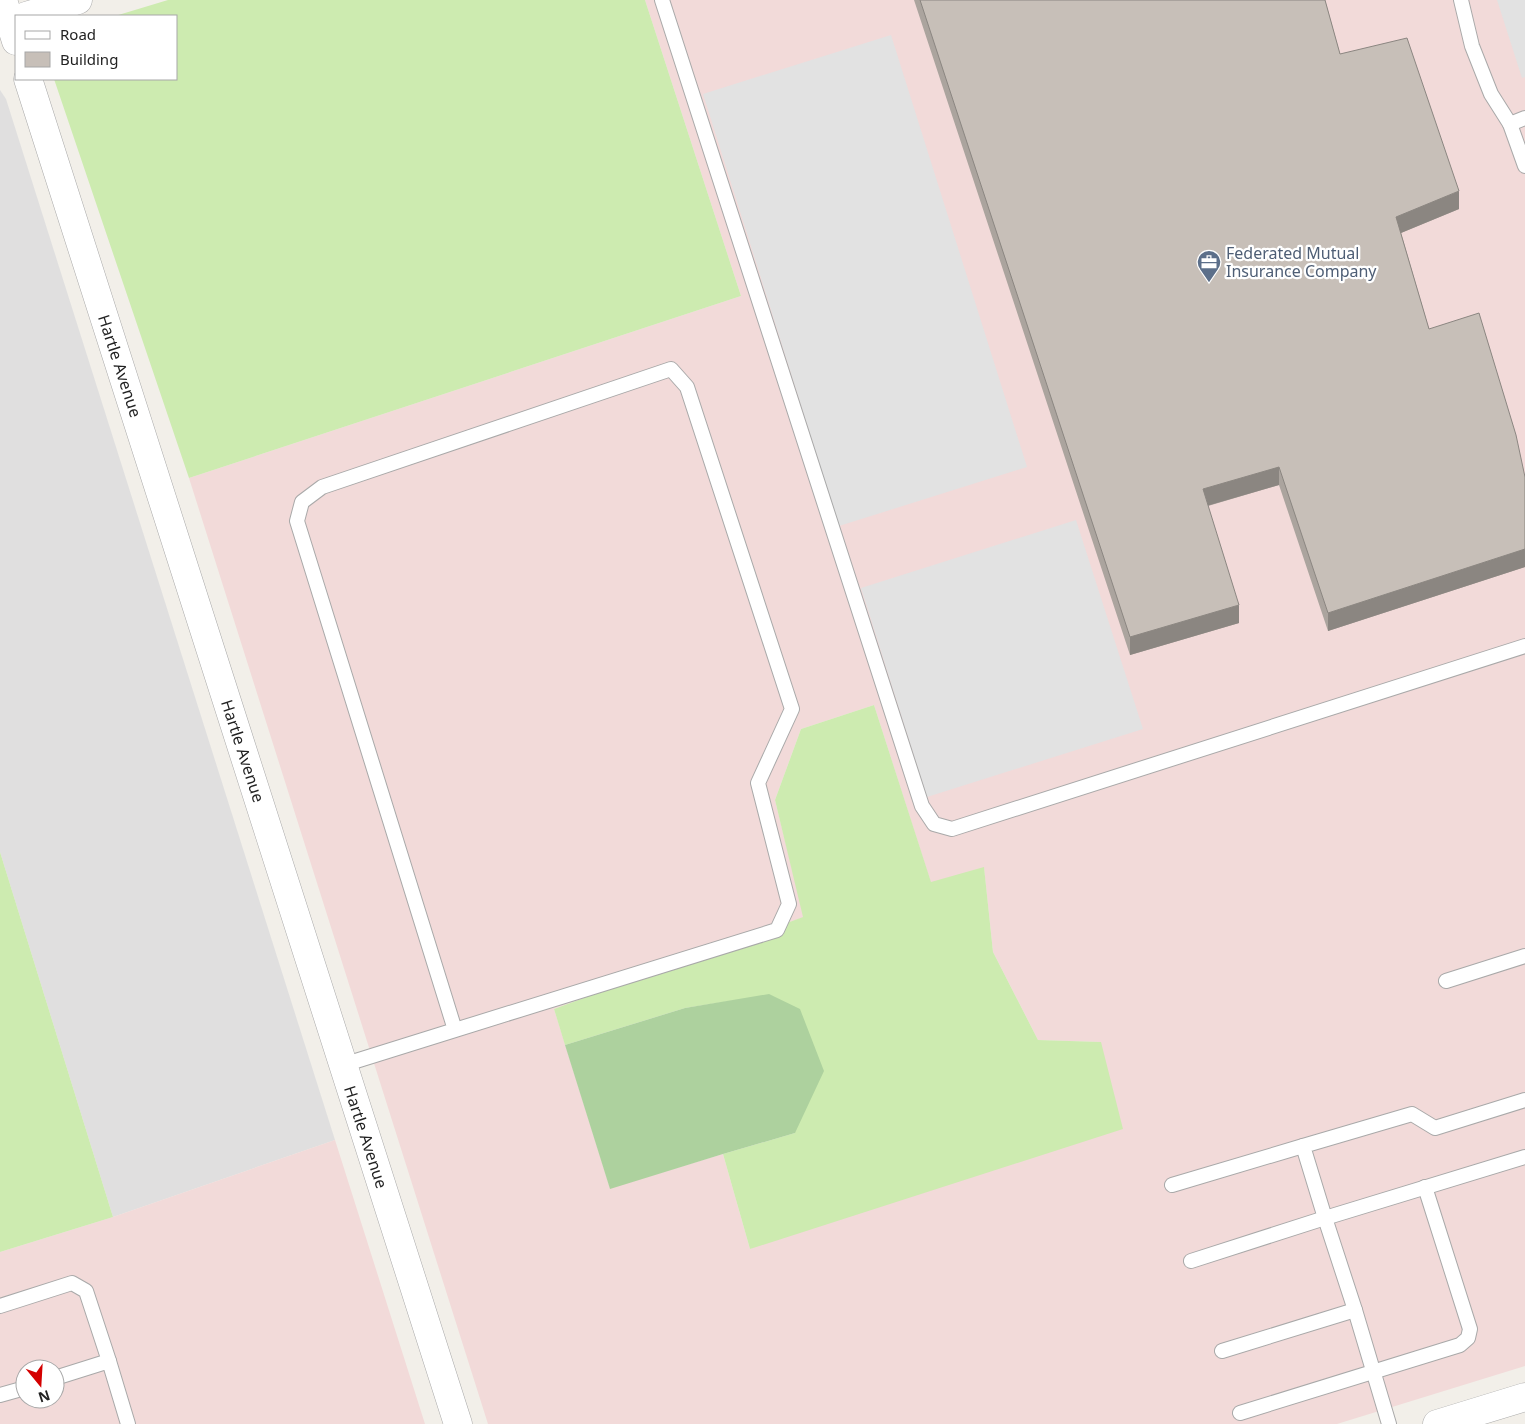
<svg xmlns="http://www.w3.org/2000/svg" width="1525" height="1424" font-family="'Noto Sans',sans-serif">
<rect width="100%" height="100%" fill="#f2efe9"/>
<polygon fill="#e0dfdf" points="0,90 6,99 335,1140 113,1217 0,852"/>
<g fill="#f2dad9" fill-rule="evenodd">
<path d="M645,0h880v1366l-188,58h-849l-299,-946 552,-182zM874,705l57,178 53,-15 9,84 45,88 63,2 -351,207 -27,-95 -113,34 -56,-179 250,-92 -29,-117 26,-71z"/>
<path d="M335,1140l90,284h-425v-172l113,-35zM25,1369h30v30h-30z"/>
</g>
<g fill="#cdebb0">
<polygon points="168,0 645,0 741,296 189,478 54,79 176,79 176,16 115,16"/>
<polygon points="874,705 931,882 984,867 993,952 1038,1040 1101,1042 1123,1129 750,1249 723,1154 795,1133 800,1010 768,995 685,1008 565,1045 554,1009 803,917 775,800 801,729"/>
<polygon points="0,852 113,1217 0,1252"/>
</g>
<polygon fill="#add19e" points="769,994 800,1009 824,1071 795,1133 723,1154 610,1189 565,1045 685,1008"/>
<g fill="#e2e2e2">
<polygon points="1497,0 1525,0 1525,77 1522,78"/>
<polygon points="891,35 1027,467 839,526 703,94"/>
<polygon points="1076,520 1143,729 927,797 861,588"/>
</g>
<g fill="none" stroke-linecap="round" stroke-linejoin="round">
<g stroke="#a9a9a9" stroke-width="16">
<g id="service">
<polyline points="662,0 922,806 934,824 952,829 1525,646"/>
<polyline points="1461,0 1472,46 1491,94 1510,124"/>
<polyline points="1525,118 1510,124 1525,166"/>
<polyline points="1446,981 1525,956"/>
<polyline points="343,1065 455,1030 297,521 302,502 322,487 671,369 687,387 792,709 758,783 789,904 777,930 455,1030"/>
<polyline points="1172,1185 1303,1146"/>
<polyline points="1191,1261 1325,1218 1525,1157"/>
<polyline points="0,1306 72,1283 86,1291 109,1361"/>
<polyline points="1222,1351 1355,1310"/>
<polyline points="55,1378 109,1361 128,1424"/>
<polyline points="0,1395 25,1388"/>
<polyline points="1240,1413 1460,1345 1468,1338 1470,1329 1425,1187"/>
<polyline points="1389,1424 1355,1310 1325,1218 1303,1146 1412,1114 1435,1128 1525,1100"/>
</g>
</g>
<g stroke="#a9a9a9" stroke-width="29">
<g id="minor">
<polyline points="3,0 16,41"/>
<polyline points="26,16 78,0"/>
<polyline points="28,79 458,1424"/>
</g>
</g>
<g stroke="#a9a9a9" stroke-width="29">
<polyline id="tertiary" points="1437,1424 1525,1397"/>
</g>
<use href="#service" stroke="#fff" stroke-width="14"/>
<use href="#minor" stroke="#fff" stroke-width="28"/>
<use href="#tertiary" stroke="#fff" stroke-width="28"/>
</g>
<polygon fill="#aba49e" points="914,0 1325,0 1340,54 1459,209 1401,233 1429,329 1525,477 1525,567 1328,631 1279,485 1208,506 1239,623 1130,655"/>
<g fill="#8b8681">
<polygon points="1459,191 1459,209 1396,235 1396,217"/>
<polygon points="1279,467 1279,485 1203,507 1203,489"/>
<polygon points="1525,549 1525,567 1328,631 1328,613"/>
<polygon points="1239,605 1239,623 1130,655 1130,637"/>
</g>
<polygon fill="#c7bfb8" stroke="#8b8681" points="920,0 1325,0 1340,54 1407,38 1459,191 1396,217 1429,329 1479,313 1516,435 1525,477 1525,549 1328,613 1279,467 1203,489 1239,605 1130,637"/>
<defs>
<g id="office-pin" transform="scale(1.25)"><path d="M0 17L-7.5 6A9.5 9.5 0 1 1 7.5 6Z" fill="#5c6f8a" stroke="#fff"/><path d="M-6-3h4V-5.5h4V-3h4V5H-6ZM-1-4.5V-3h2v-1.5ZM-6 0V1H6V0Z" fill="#fff"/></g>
</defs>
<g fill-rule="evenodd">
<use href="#office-pin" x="1209" y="262"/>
</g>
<g text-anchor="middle" stroke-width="4.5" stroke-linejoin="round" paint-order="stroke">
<g font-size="16" fill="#4e5e75" stroke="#fff" text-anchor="start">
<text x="1226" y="259">Federated Mutual<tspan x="1226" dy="18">Insurance Company</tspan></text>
</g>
<g font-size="16" fill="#222" stroke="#fff">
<text transform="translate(120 366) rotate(72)" y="6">Hartle Avenue</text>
<text transform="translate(243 751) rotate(72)" y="6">Hartle Avenue</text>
<text transform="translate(366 1137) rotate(72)" y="6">Hartle Avenue</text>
</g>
</g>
<rect x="15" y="15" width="162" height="65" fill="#ffffff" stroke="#a7a7a7"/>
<rect x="25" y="31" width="25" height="8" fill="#ffffff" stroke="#a7a7a7"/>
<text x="60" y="40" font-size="15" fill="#222222">Road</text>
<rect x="25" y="52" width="25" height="15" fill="#c7bfb8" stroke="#a7a7a7"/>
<text x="60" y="65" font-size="15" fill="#222222">Building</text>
<g transform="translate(40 1384) rotate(162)"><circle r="24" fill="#ffffff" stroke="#a7a7a7"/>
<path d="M0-4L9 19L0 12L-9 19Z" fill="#d40000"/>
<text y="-8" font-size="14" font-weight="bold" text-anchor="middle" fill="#222222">N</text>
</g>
</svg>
